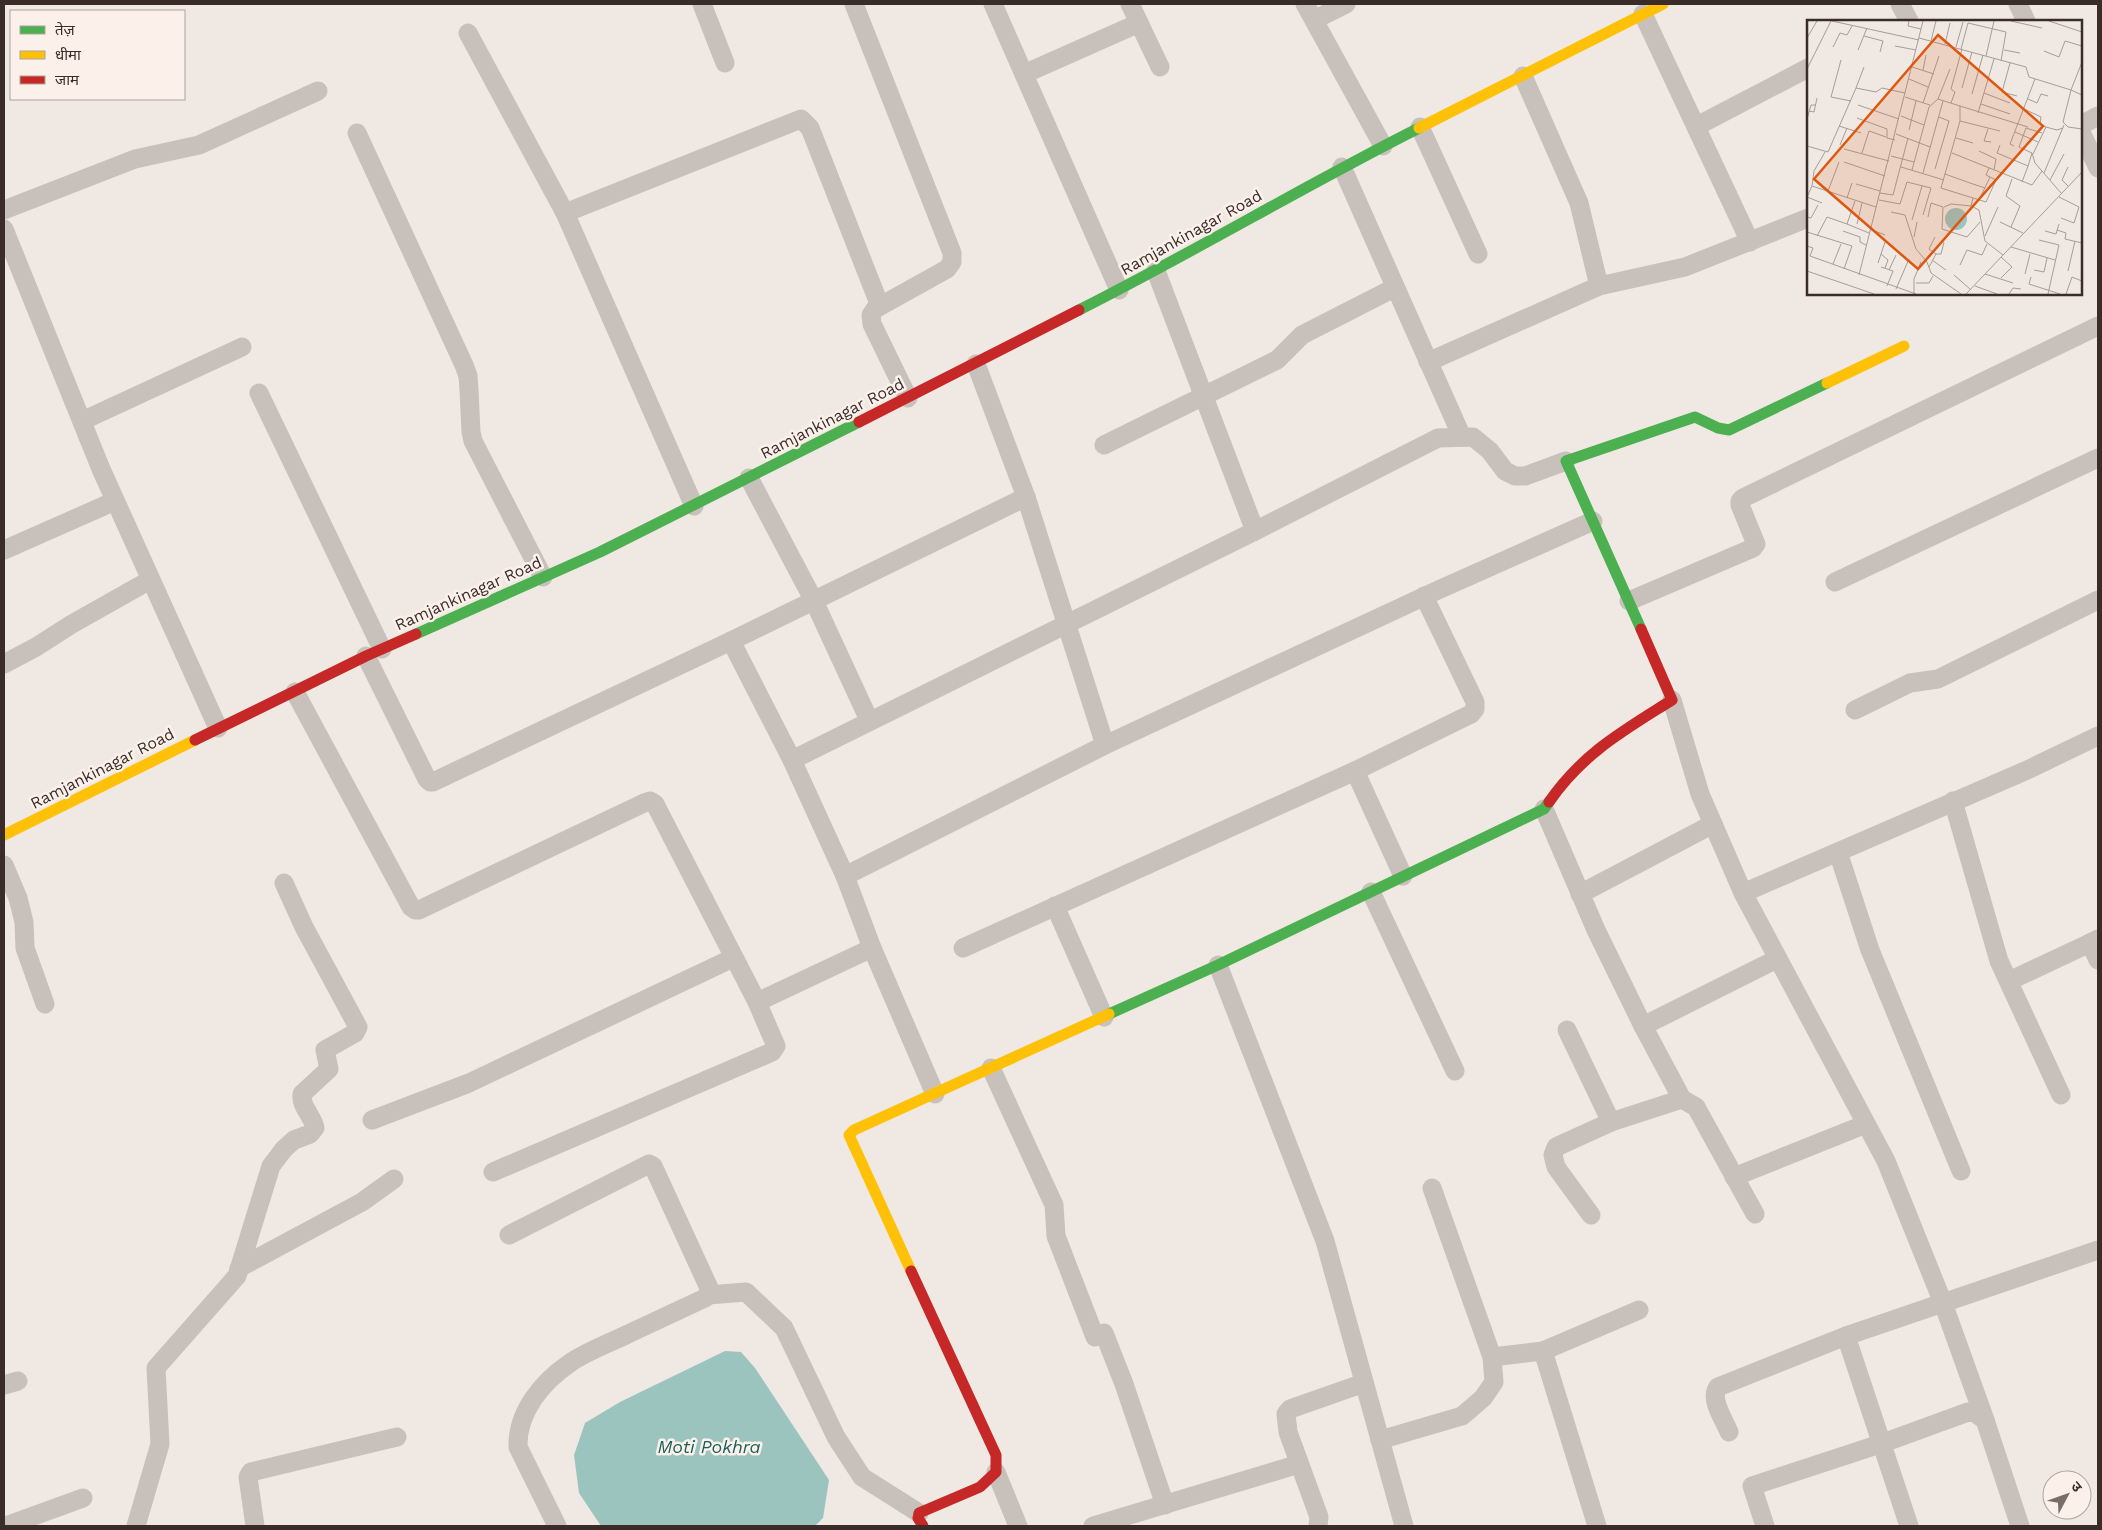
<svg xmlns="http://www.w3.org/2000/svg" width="2102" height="1530" font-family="'Work Sans','Noto Sans Devanagari',sans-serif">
<rect width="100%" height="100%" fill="#efe8e3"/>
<polygon fill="#9cc4bf" points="725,1351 741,1352 755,1368 829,1480 823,1518 815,1526 601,1526 579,1493 574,1455 585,1423 620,1402"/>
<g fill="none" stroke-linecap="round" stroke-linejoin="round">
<g stroke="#c8c0bb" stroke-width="19">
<polyline points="702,4 725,63"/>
<polyline points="854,4 952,253 952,262 947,269 875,309 871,315 872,324 908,398"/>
<polyline points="993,4 1119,290"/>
<polyline points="1130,4 1160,67"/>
<polyline points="1305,4 1383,146"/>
<polyline points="1900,4 1909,21"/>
<polyline points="2018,4 2026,21"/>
<polyline points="1643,14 1750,242"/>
<polyline points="1314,20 1346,4"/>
<polyline points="468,33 565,213 694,506"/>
<polyline points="1024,74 1139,23"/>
<polyline points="1523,76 1579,203 1599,286"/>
<polyline points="2081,125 2098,116"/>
<polyline points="1697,126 1808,68"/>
<polyline points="1420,127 1478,254"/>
<polyline points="2081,132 2098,168"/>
<polyline points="357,133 464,365 468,376 469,390 471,432 473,441 543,577"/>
<polyline points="1342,167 1462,437"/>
<polyline points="4,210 135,159 199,145 318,91"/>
<polyline points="565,213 801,119 810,128 880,306"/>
<polyline points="4,229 101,469 218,728"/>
<polyline points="1156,271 1255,531"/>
<polyline points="1428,362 1599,286 1685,267 1808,218"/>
<polyline points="976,364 1026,497 1105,745"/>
<polyline points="259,393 382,649"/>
<polyline points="82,421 242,347"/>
<polyline points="1104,445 1277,360 1302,335 1394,288"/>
<polyline points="749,478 814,601 869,720"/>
<polyline points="4,550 115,501"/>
<polyline points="1835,582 2098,458"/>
<polyline points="1629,601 1753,548 1756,544 1740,505 1740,501 1743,498 2098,326"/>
<polyline points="731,641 792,760 845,876 872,948 935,1094"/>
<polyline points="366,656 427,779 430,782 433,782 731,641 1026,497"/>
<polyline points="4,664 36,647 72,624 150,580"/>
<polyline points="295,692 411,907 415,910 419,910 644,803 650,801 655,804 757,1002 776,1046 772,1052 493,1172"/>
<polyline points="1672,700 1700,794 1743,893 1886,1161 1943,1303 1985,1420"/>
<polyline points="1855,710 1910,683 1938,679 2098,600"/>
<polyline points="792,760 1255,531 1438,438 1473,437 1490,451 1505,471 1515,476 1525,476 1566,461"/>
<polyline points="1355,771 1403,876"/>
<polyline points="1953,801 1999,961 2061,1095"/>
<polyline points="1544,809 1596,930 1643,1026 1682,1099 1696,1107 1755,1214"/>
<polyline points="1838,852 1870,950 1961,1171"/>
<polyline points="4,865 18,898 24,922 25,948 45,1004"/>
<polyline points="845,876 1105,745 1436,591 1593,521"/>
<polyline points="1371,892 1455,1071"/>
<polyline points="1743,893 2025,771 2098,736"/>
<polyline points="1580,894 1713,824"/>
<polyline points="1055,906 1104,1017"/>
<polyline points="2098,939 2090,943 2098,960"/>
<polyline points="963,948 1355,771 1471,714 1475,709 1475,702 1424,596"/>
<polyline points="1218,965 1325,1241 1404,1526"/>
<polyline points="2009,981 2090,943"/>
<polyline points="757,1002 872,948"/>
<polyline points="1643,1026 1777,959"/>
<polyline points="1567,1030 1611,1122"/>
<polyline points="991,1068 1054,1205 1056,1236 1095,1337"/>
<polyline points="372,1120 469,1083 733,958"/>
<polyline points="1734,1177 1866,1124"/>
<polyline points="1591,1215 1556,1167 1553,1155 1556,1147 1611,1122 1682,1099"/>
<path d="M509,1235l140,-71 4,2 56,122 -1,7 -3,3c-26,12 -51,24 -77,36 -18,9 -41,17 -58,29 -28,19 -53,49 -52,84l39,79"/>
<polyline points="239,1268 362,1202 394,1179"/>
<polyline points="708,1295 746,1292 784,1328 836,1437 862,1477 919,1513"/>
<polyline points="1104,1333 1124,1384 1165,1505"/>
<polyline points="1846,1336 1909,1526"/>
<polyline points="1492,1357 1543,1351"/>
<polyline points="4,1385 18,1381"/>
<path d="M1729,1432c-5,-13 -20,-33 -11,-45l128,-51 252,-86"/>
<polyline points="1380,1440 1462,1416 1483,1398 1494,1382 1492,1357 1432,1188"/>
<polyline points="996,1472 1018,1526"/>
<polyline points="6,1526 83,1498"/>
<path d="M136,1526l24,-82 -4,-76 81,-92 34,-110 13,-17 10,-9 16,-6 5,-6c-2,-12 -15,-22 -13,-34l27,-25 -4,-19 30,-17 3,-6 -54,-100 -20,-44"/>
<polyline points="255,1526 248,1477 251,1472 397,1437"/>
<polyline points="1093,1526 1299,1464"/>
<polyline points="1318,1526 1319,1517 1288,1432 1286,1414 1290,1409 1364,1383"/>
<polyline points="1597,1526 1543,1351 1639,1310"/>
<polyline points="1765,1526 1752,1486 1883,1443 1968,1412 1975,1413 1985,1420 2020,1526"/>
</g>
<g stroke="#4caf50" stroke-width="11">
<path d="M1079,310c115,-58 225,-124 340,-182"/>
<polyline points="1641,629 1566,461 1695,417 1718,428 1729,430 1827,383"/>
<polyline points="416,634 600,552 859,422"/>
<polyline points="1109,1014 1218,965 1544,809 1549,802"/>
</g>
<g stroke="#ffc107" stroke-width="11">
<polyline points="1419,128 1663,4"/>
<polyline points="1827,383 1904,346"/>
<polyline points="4,835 195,740"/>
<polyline points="911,1271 849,1135 854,1130 1109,1014"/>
</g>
<g stroke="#c62828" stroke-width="11">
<polyline points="859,422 1079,310"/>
<polyline points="195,740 366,656 416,634"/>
<path d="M1549,802c34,-49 74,-71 123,-102l-31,-71"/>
<polyline points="911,1271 996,1455 996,1472 980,1487 919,1513 918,1518 923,1526"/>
</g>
</g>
<g text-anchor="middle" stroke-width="5" stroke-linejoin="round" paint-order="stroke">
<g font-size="16" fill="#3a2c28" stroke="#fbf1ea">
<text transform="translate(1191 232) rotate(-29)" y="6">Ramjankinagar Road</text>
<text transform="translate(832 418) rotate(-27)" y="6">Ramjankinagar Road</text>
<text transform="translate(468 593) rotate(-24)" y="6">Ramjankinagar Road</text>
<text transform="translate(102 768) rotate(-27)" y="6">Ramjankinagar Road</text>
</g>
<g font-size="18" font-style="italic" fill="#19605d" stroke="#fbf1ea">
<text x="709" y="1453">Moti Pokhra</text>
</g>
</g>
<g transform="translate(1807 20)">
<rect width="275" height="275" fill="#efe8e3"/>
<path d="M138 199a11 11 0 1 1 22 0a11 11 0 1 1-22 0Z" fill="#9cc4bf"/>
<path fill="none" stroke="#a79d98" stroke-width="1" d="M25,1l87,19M102,1l-1,5 13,3M204,1l31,7M242,1l33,11M57,16l19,5 -3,11M0,18l10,-17M112,18l107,29 3,10 42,13 -8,32 5,5 14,2M124,21l5,-20M138,24l5,-21M88,26l21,4M26,27l7,-14 7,2 5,-9M149,27l7,-25M154,29l7,-26 38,9 -5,29M51,30l9,-22M197,30l16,3M237,31l15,6 6,-16 17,5M179,36l8,-35M34,40l-10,37 20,4M275,42l-11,28 11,5M203,43l-8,29 15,4M105,47l22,7M0,49l24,-48M143,49l-12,30 22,7v15l-19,67 32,10 -2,8 8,4 6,31 18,14M116,50l3,-15M102,59l19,8M49,68l8,-21M155,68l10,-36M177,73l26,10M165,74l11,-39M98,77l25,8M221,79l9,4 4,-9 7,2M116,83l16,-47M144,83l4,-11 -4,-3 11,-40M174,84l29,10M51,85l41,14M153,86l68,21M217,89l17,8 -1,7 6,3M2,91l5,1 3,-14M171,93l16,-54M94,96l23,9M50,98l30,11v9l8,2M0,99l4,-14h5M153,101l40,10M32,106l22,7M181,109l-4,12 7,1M102,110l7,-29M208,112l23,10M89,114l34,13M149,118l17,5M33,125l7,-17M193,125l-3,8 31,13 4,-13 -13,-6 7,-19 16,5M0,126l21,6 28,-64 20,4 6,-4 23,5M207,126l-4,-2 25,-65M37,129l45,12M172,131l17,8 -2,11M55,133l7,-22 17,6M145,133l80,32 10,-14M225,133l3,10 26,30M226,134l13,-27 11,3 6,-2M84,136l23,6M37,142l41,14M94,147l43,13M128,149l14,-48 -10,-4M105,150l17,-63 9,-8M116,153l20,-72M237,153l20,-48M138,154l25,9M243,160l14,-26M215,162l6,-16M163,163l15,5M49,164l24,7M5,166l2,-15 11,-19M261,166l-6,-6 6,-13M21,171l11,-29M73,173l13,2 15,-57M0,177l5,-11 64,21M0,177l15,6M252,177l20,10 -5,16 -13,-5M40,178l5,-15M166,178l13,4 10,-22 -10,-5 3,-7M72,180l21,4 7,-22 24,6 -8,27M172,180l11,-23M137,187l7,-3 20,2M84,192l14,3 11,34 11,13 4,11 30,21M0,197l4,1 7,-13M121,197l3,-14 12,4 -1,22 25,8 13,-15M105,200l10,-34M193,202l23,11M40,204l22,9M50,204l5,-21M204,207l9,-21 -14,-10 6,-17M63,209l15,6M250,210l9,3 -1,6 17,4M36,211l17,6v5l6,3M238,211l11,3 3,-10M0,212l45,14 -8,23M10,216l10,-19 20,7 8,-23M178,216l13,-29M107,217l3,-15M128,217l-6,12 7,5M232,220l20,5 -11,49M0,226l6,2 -3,8 106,38M204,227l44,13M74,234l7,6 -3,8M194,237l11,10 -11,11M125,240l14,10M71,243l7,-21M26,244l8,-20M153,245l7,-15 15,5 5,-11M74,247l12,4 -6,15M122,247l7,-13h5l3,-12M82,250l7,-15M227,250l10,2 3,-14M0,251l67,23M261,251l7,-30M178,254l28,9M218,254l5,-20M52,255l64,-254M147,255l16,14M224,257l-2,7 31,10M109,263h13l4,-7M168,266l22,8M89,269l13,-30M107,274v-15l7,-17M159,274l116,-122M202,274l4,-6 8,1M259,274l6,-17 10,4"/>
<path fill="#df570d" fill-opacity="0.15" stroke="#df570d" stroke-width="2.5" d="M131,15l105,91 -125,143 -104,-90z"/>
<rect width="275" height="275" fill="none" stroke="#3a2c28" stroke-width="2.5"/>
</g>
<rect width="2102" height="1530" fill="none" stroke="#3a2c28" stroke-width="10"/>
<rect x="10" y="10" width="175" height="90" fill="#fbf1ea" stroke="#aea29c"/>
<rect x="20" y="26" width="25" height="8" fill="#4caf50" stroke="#aea29c"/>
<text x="55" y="35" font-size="15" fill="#3a2c28">तेज़</text>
<rect x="20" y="51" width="25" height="8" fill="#ffc107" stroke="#aea29c"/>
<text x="55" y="60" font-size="15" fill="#3a2c28">धीमा</text>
<rect x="20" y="76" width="25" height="8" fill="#c62828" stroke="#aea29c"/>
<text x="55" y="85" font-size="15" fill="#3a2c28">जाम</text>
<g transform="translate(2067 1495) rotate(49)"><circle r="24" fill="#fbf1ea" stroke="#aea29c"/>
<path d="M0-4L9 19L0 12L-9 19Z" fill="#796e69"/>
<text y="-8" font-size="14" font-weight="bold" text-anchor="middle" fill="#3a2c28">उ</text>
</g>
</svg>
